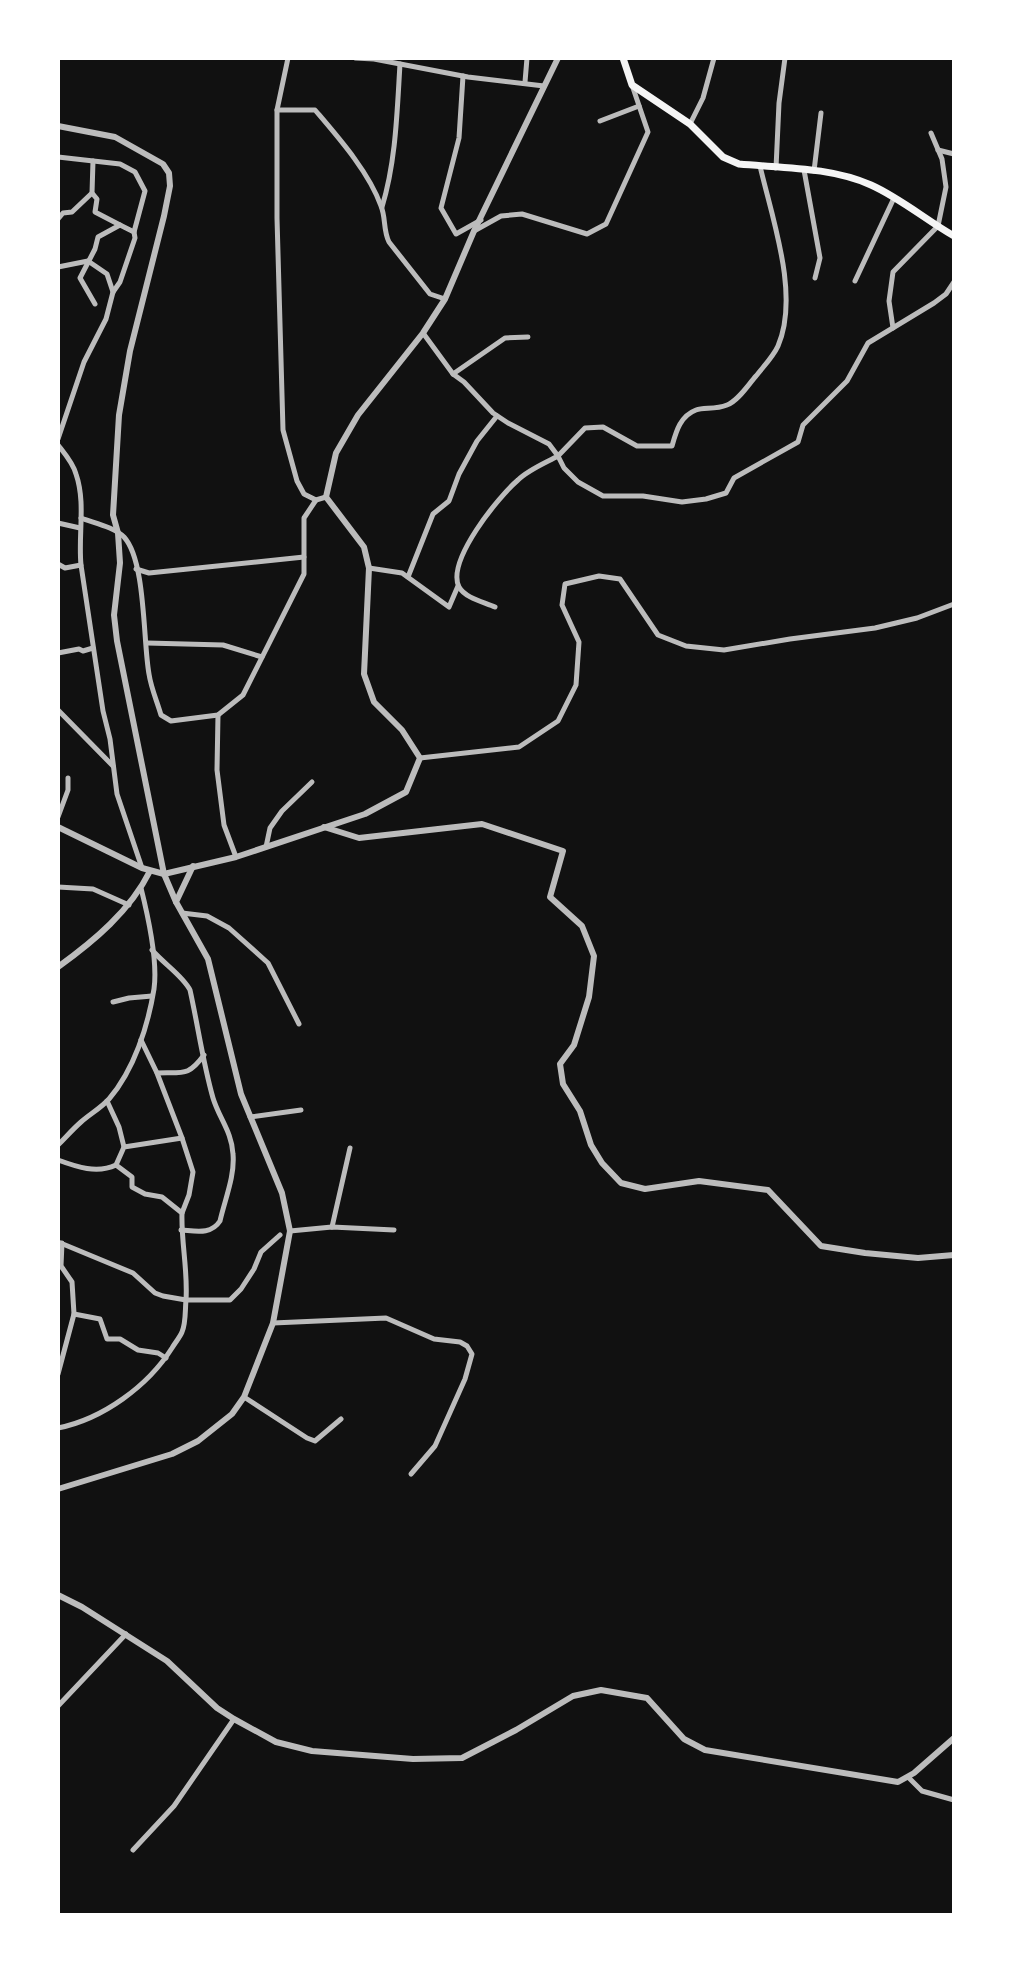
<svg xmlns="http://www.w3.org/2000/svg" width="1012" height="1973" font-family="'Public Sans',sans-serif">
<rect width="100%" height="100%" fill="#111"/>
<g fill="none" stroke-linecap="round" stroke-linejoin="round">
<g stroke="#bcbcbc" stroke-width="5">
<polyline points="288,58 277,110 277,218 283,430 297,481 304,494 316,500 326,497"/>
<polyline points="355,58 374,59 468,77 544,86"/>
<polyline points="463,76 459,138 441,208 456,234 481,220"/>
<polyline points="525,82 527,58"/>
<path d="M277,110h38c23,27 54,62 66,96 5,12 2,24 8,36l41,52 15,5"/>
<polyline points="600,121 639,106"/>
<polyline points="690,124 703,98 714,58"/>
<polyline points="938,150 954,154"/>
<polyline points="58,157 120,164 135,172 145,191 134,232 135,238 120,282 113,292 106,319 84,362 58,439"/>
<polyline points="93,161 92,193 97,199 95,212 120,225"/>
<path d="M760,166c12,52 40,129 18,180 -5,11 -15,21 -22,30 -8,9 -18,25 -29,29 -12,5 -23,2 -31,5 -16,6 -20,22 -24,36h-35l-34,-19 -18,1 -27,28 6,12 14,14 25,14h40l39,6 24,-3 20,-6 8,-15 64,-36 5,-17 44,-44 21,-38 66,-40 12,-9 8,-12"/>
<polyline points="776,168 779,103 785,58"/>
<polyline points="804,170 820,258 815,278"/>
<polyline points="814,171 821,113"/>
<path d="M382,207c14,-46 15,-95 18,-143"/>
<polyline points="58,219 63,213 72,212 92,193"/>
<polyline points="474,231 501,216 522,214 587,234 606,224 648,132 632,85"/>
<polyline points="58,267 88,261 107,274 113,292"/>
<polyline points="855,281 894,198"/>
<polyline points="95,304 80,278 95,249 98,237 120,225 134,232"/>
<polyline points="893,328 889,301 893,272 938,226 946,187 942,159 931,133"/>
<path d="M423,333l30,41 11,8 29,31 15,10 41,21 9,12c-13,7 -30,14 -40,24 -19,16 -72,81 -59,107 6,11 25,15 36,20"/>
<polyline points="453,374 505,338 528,337"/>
<path d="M58,445c7,9 15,18 18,29 10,29 2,61 5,91l22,146 7,28 7,55 25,74"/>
<path d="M81,518c13,5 33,9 43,19 22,24 19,105 25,137 2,14 8,27 12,41l10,6 47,-6 25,-20 61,-121v-56l12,-18"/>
<polyline points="58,523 80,528"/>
<polyline points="58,564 65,568 81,565"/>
<polyline points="369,568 402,573 449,607 458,586"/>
<polyline points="136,569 149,573 304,557"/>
<polyline points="408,577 433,514 449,501 459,474 477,441 497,416"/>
<polyline points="147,643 223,645 262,657"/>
<polyline points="58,653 79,649 83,651 93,648"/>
<polyline points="58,710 113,766"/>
<polyline points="218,715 217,770 224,825 236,857"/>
<polyline points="420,758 519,747 558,721 576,685 579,642 562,605 565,584 599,576 620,579 658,635 686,646 724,650 790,639 875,628 917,618 954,604"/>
<polyline points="58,817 68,790 68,778"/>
<polyline points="266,847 270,828 282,811 312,782"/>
<polyline points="58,887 93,889 129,905"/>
<polyline points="182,913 207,916 229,928 268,963 299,1024"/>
<path d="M152,950c12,14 31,26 38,40 8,36 13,73 23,108 6,20 19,34 20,56 2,22 -8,45 -13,67 -9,14 -24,10 -39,9"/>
<polyline points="113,1002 129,998 152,996"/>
<polyline points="141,1040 157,1073 182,1138 193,1172 189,1195 182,1213"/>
<path d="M157,1073c26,-1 31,4 47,-18"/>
<polyline points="107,1101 119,1127 124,1147"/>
<polyline points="250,1117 301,1110"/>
<path d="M58,1145c8,-8 15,-16 23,-23 9,-8 20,-14 28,-23 25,-29 39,-73 45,-110 4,-28 -6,-73 -13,-101"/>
<path d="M58,1160c19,7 39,14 58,5l16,12v10l13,7 17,3 20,16c-1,29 6,57 4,87l-23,-4 -8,-3 -22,-20 -75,-31"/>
<polyline points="116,1165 124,1147 182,1138"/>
<polyline points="332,1227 350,1148"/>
<polyline points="290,1231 332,1227 394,1230"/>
<polyline points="74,1314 100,1319 107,1339 120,1339 138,1350 158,1353 166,1358"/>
<polyline points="273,1323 386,1318 434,1339 460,1342 467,1346 472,1354 465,1379 435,1446 411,1474"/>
<polyline points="58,1374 74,1314 72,1282 61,1266 62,1243"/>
<polyline points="244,1397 307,1438 315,1441 341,1419"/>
<path d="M58,1428c45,-9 90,-42 114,-80 3,-5 8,-11 10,-16 4,-9 3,-22 4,-32h44l11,-11 13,-20 7,-17 19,-17"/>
<polyline points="58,1706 126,1634"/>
<polyline points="908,1777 922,1791 954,1800"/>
<polyline points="133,1850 174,1806 234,1719"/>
</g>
<g stroke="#bcbcbc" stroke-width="6">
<polyline points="58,126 115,137 163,164 169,173 170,186 164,216 130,351 119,415 113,515 118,533 120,563 114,615 117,641 164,874 176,902"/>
<polyline points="58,827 142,868 164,874 236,857 365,814 406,792 420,758 402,730 374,702 364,674 369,568 364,547 326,497 336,453 358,415 423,333 445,299 474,231 558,58"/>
<polyline points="324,827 359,838 482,824 563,851 550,897 582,926 594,956 589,997 574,1045 560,1064 563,1084 580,1111 591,1145 602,1163 621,1183 645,1189 699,1181 768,1190 821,1246 865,1253 918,1258 954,1255"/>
<path d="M58,967c36,-26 72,-56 92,-96"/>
<polyline points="58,1489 172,1454 198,1441 232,1414 244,1397 273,1323 290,1231 282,1193 241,1094 208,959 176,902 193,866"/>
<polyline points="58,1595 82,1607 167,1661 217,1708 234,1719 276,1742 312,1751 413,1759 462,1758 516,1730 573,1696 601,1690 647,1698 684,1739 705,1750 898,1782 914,1773 954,1738"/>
</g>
<path stroke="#f5f5f5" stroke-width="7" d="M623,58l9,27 58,39 33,33 16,7c43,4 92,3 132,21 29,13 55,35 83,51"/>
</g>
<rect width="1012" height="1973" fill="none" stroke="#ffffff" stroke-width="120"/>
</svg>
